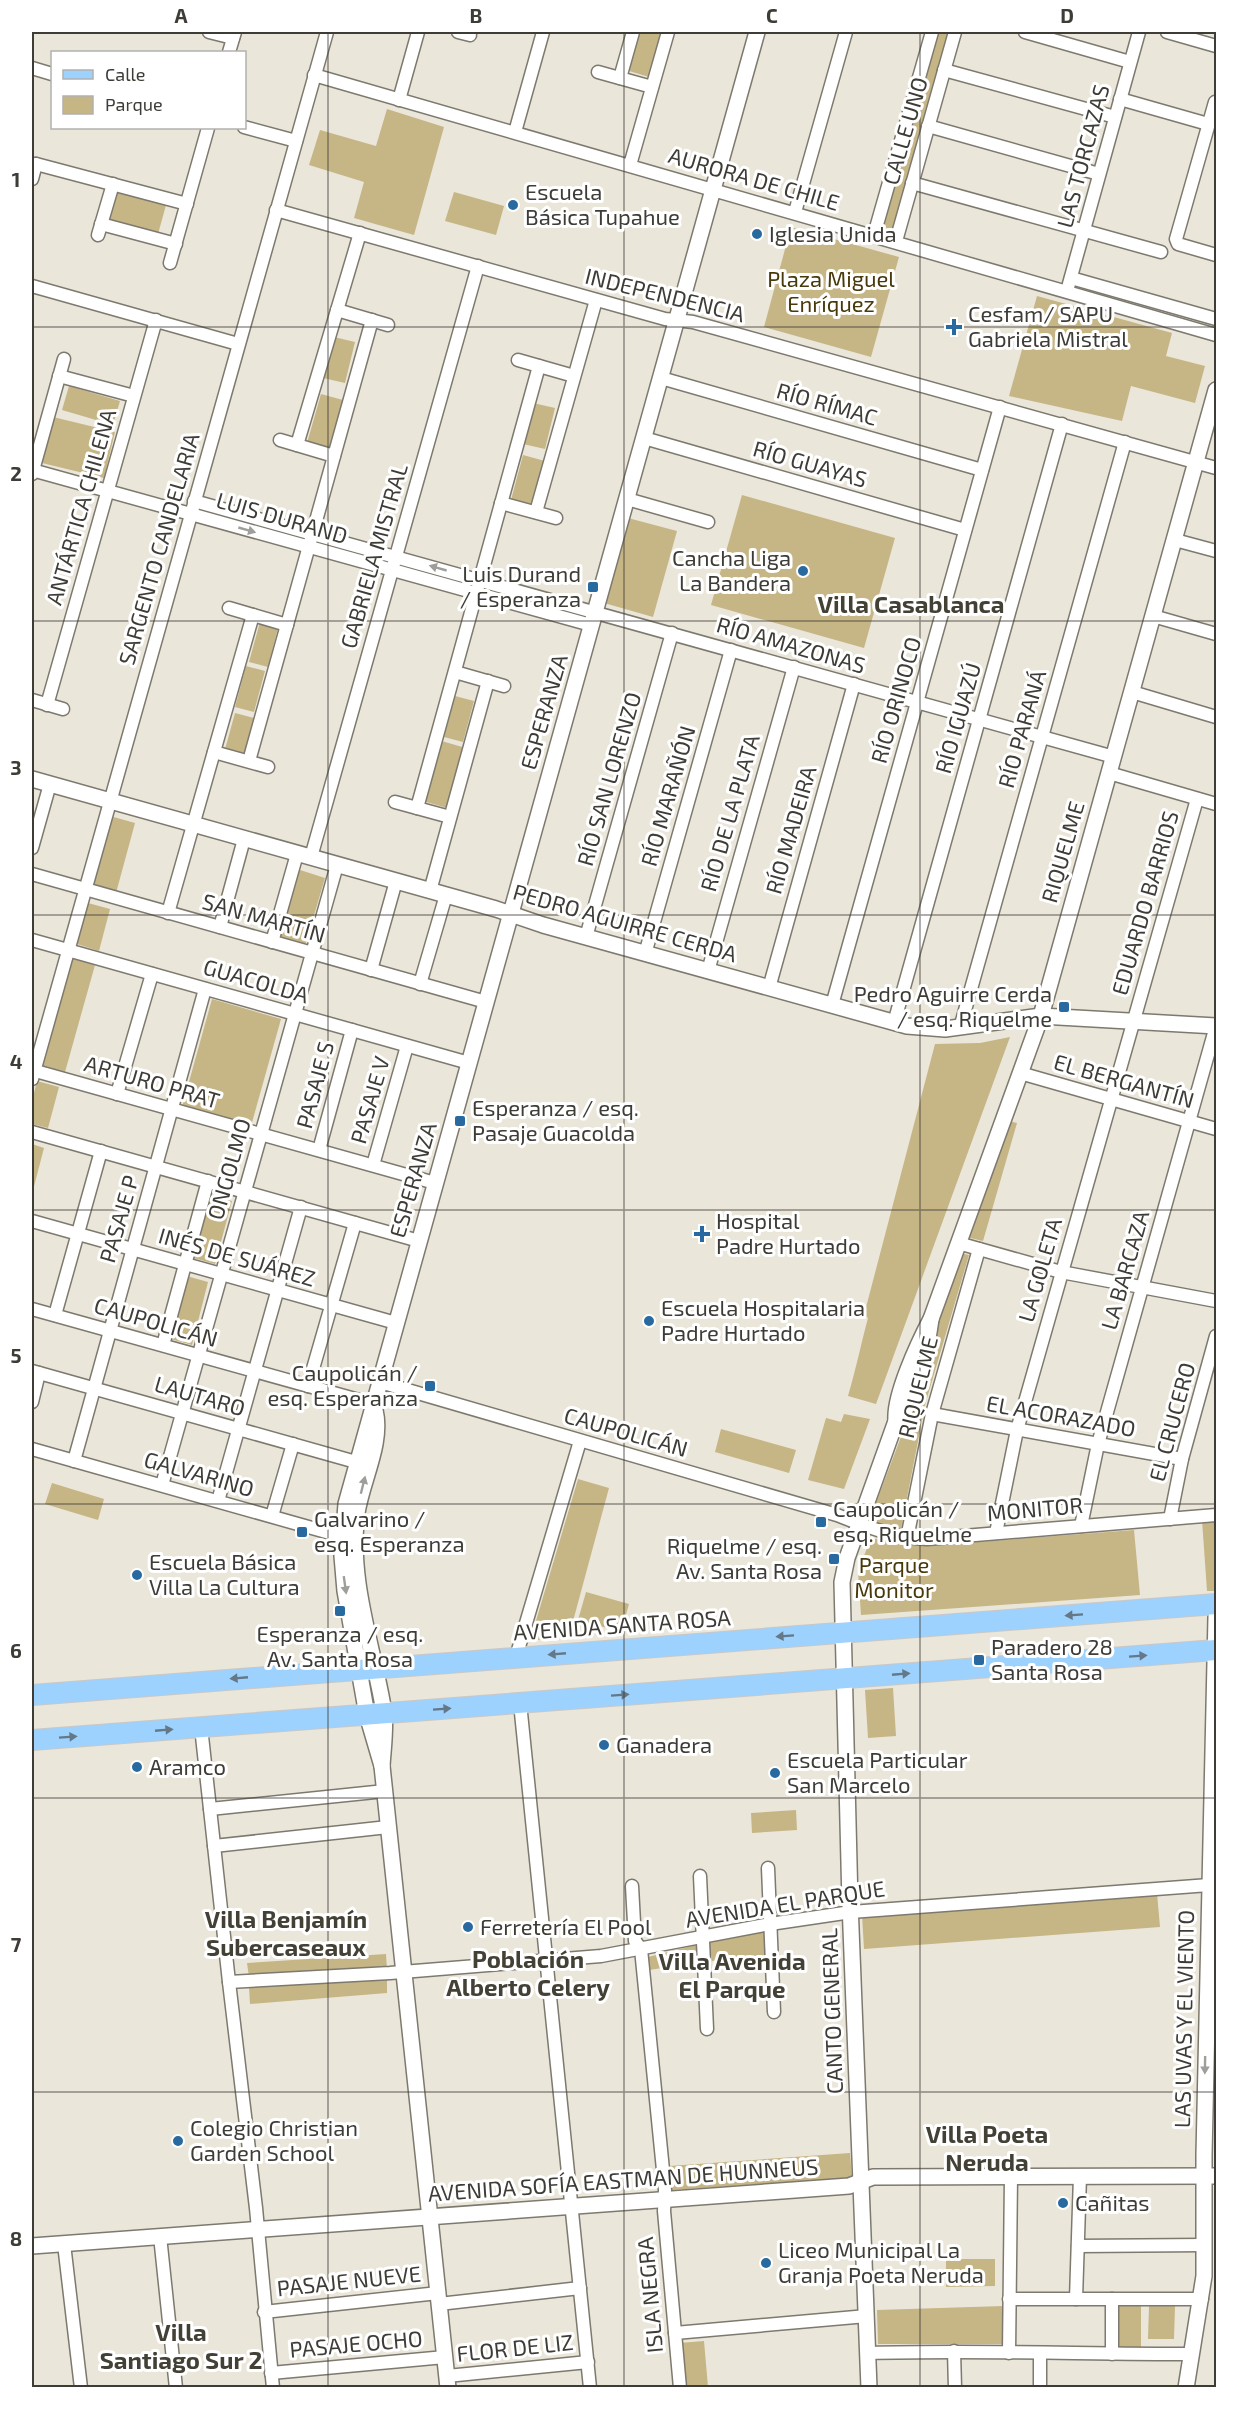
<svg xmlns="http://www.w3.org/2000/svg" width="1248" height="2419" font-family="'Exo 2',sans-serif">
<rect width="100%" height="100%" fill="#ebe6da"/>
<g fill="#c6b585">
<polygon points="640,32 661,32 649,77 629,71"/>
<polygon points="934,32 950,32 893,231 880,229"/>
<polygon points="387,109 444,127 414,235 354,218 364,182 309,165 320,130 376,146"/>
<polygon points="116,190 166,205 158,234 107,220"/>
<polygon points="454,192 504,206 496,235 445,221"/>
<polygon points="791,227 899,257 871,357 764,327"/>
<polygon points="1037,296 1172,333 1166,356 1205,366 1195,403 1131,386 1122,421 1009,396"/>
<polygon points="334,337 355,342 345,383 323,378"/>
<polygon points="69,386 120,401 113,425 62,410"/>
<polygon points="321,394 343,400 329,449 307,443"/>
<polygon points="533,403 555,408 545,449 523,444"/>
<polygon points="53,417 115,432 104,478 42,463"/>
<polygon points="523,455 545,461 532,505 511,500"/>
<polygon points="742,495 895,538 864,648 711,605"/>
<polygon points="628,518 677,531 653,617 604,603"/>
<polygon points="260,622 278,628 268,667 249,662"/>
<polygon points="246,666 265,671 254,712 235,707"/>
<polygon points="455,696 474,701 463,742 444,737"/>
<polygon points="235,713 254,718 243,758 224,753"/>
<polygon points="438,740 466,748 447,808 423,801"/>
<polygon points="110,816 135,823 116,893 90,886"/>
<polygon points="297,869 325,878 305,946 276,938"/>
<polygon points="88,903 110,909 99,951 77,944"/>
<polygon points="71,958 95,965 65,1072 41,1065"/>
<polygon points="212,999 281,1019 251,1126 182,1107"/>
<path d="M1010,1037l-134,367 -28,-8c8,-27 13,-52 20,-78l-4,-3 71,-271 45,-1z"/>
<polygon points="37,1081 59,1087 48,1128 32,1124 32,1101"/>
<polygon points="1009,1121 1017,1123 983,1241 966,1237"/>
<polygon points="32,1144 44,1148 32,1194"/>
<polygon points="207,1195 232,1201 215,1264 190,1257"/>
<polygon points="960,1253 969,1255 925,1405 901,1529 876,1524 872,1519 873,1511 916,1397"/>
<polygon points="183,1275 208,1282 192,1345 167,1338"/>
<polygon points="844,1414 870,1419 844,1489 808,1480 826,1418 841,1422"/>
<polygon points="721,1429 796,1450 789,1473 715,1452"/>
<polygon points="578,1479 609,1488 569,1636 530,1641"/>
<polygon points="52,1483 104,1499 98,1520 45,1504"/>
<polygon points="1216,1519 1216,1591 1207,1591 1202,1520"/>
<polygon points="1134,1530 1140,1595 861,1615 858,1571 871,1538 925,1546"/>
<polygon points="586,1592 629,1604 621,1632 578,1620"/>
<polygon points="893,1688 896,1736 868,1738 865,1690"/>
<polygon points="796,1810 797,1830 752,1833 751,1813"/>
<polygon points="1157,1893 1160,1927 864,1949 862,1915"/>
<polygon points="766,1931 767,1955 712,1961 709,1941"/>
<polygon points="700,1944 702,1962 649,1970 648,1957"/>
<polygon points="386,1954 387,1970 249,1977 247,1963"/>
<polygon points="387,1980 387,1993 250,2004 249,1987"/>
<polygon points="850,2153 852,2178 671,2190 669,2166"/>
<polygon points="946,2259 995,2259 995,2286 946,2287"/>
<polygon points="1003,2306 1003,2344 878,2344 877,2310"/>
<rect x="1114" y="2306" width="27" height="42"/>
<polygon points="1149,2306 1175,2306 1174,2339 1148,2339"/>
<polygon points="704,2341 708,2387 684,2387 679,2343"/>
</g>
<g fill="none" stroke-linecap="round" stroke-linejoin="round">
<g stroke="#7d796e" stroke-width="15">
<g id="minor">
<polyline points="209,32 233,38"/>
<polyline points="458,32 470,35"/>
<polyline points="1025,32 1130,62"/>
<polyline points="1167,32 1216,46"/>
<polyline points="229,52 235,32"/>
<polyline points="32,68 52,74"/>
<polyline points="944,70 1115,117"/>
<polyline points="598,72 652,87"/>
<polyline points="314,75 1216,335"/>
<polyline points="620,78 633,32"/>
<polyline points="1120,99 1208,124"/>
<polyline points="399,100 418,32"/>
<polyline points="1215,102 1176,239 1178,244 1216,255"/>
<polyline points="928,126 1099,174"/>
<polyline points="244,127 296,141"/>
<polyline points="515,132 543,32"/>
<polyline points="36,164 187,204"/>
<polyline points="630,165 668,32"/>
<polyline points="32,179 36,164"/>
<polyline points="912,183 1161,252"/>
<polyline points="276,210 665,319 693,322 1216,468"/>
<polyline points="795,212 846,32"/>
<polyline points="101,224 176,244"/>
<polyline points="98,235 113,184"/>
<polyline points="874,235 932,32"/>
<polyline points="896,241 955,32"/>
<polyline points="170,263 208,128"/>
<polyline points="1071,278 1216,319"/>
<polyline points="32,286 238,344"/>
<polyline points="1067,291 1139,32"/>
<polyline points="337,310 388,325"/>
<polyline points="518,360 574,376"/>
<polyline points="59,376 134,396"/>
<polyline points="661,378 982,470"/>
<polyline points="644,438 965,530"/>
<polyline points="280,440 334,456"/>
<polyline points="297,445 360,233"/>
<polyline points="32,470 591,625"/>
<polyline points="32,474 64,359"/>
<polyline points="627,499 708,522"/>
<polyline points="194,501 1114,757"/>
<polyline points="501,503 556,518"/>
<polyline points="536,512 596,300"/>
<polyline points="1175,540 1216,551"/>
<polyline points="229,608 287,625"/>
<polyline points="1153,616 1216,634"/>
<polyline points="455,672 504,686"/>
<polyline points="1132,692 1216,717"/>
<polyline points="32,700 63,709"/>
<polyline points="47,705 156,320"/>
<polyline points="214,752 268,767"/>
<polyline points="249,761 372,320"/>
<polyline points="1109,773 1216,804"/>
<polyline points="395,802 450,817"/>
<polyline points="417,808 539,366"/>
<polyline points="32,848 50,784"/>
<polyline points="311,857 478,266"/>
<polyline points="32,874 486,1002"/>
<polyline points="430,891 488,681"/>
<polyline points="168,913 253,615"/>
<polyline points="220,927 244,839"/>
<polyline points="586,937 672,633"/>
<polyline points="32,940 469,1063"/>
<polyline points="272,942 297,854"/>
<polyline points="645,954 731,650"/>
<polyline points="371,970 396,881"/>
<polyline points="708,971 794,667"/>
<polyline points="420,984 446,895"/>
<polyline points="769,988 854,684"/>
<polyline points="832,1005 1000,407"/>
<polyline points="894,1023 1062,424"/>
<polyline points="960,1028 1125,442"/>
<polyline points="32,1070 435,1183"/>
<polyline points="1020,1073 1216,1129"/>
<polyline points="32,1079 327,32"/>
<polyline points="117,1094 152,974"/>
<polyline points="32,1132 419,1241"/>
<polyline points="319,1150 352,1030"/>
<polyline points="373,1165 407,1046"/>
<polyline points="32,1221 396,1323"/>
<polyline points="958,1243 1061,1272 1216,1301"/>
<polyline points="32,1309 373,1404"/>
<polyline points="55,1315 101,1151"/>
<polyline points="163,1345 208,1181"/>
<polyline points="32,1371 356,1462"/>
<path d="M380,1382l457,133c31,12 57,23 90,24l289,-24"/>
<polyline points="308,1386 355,1223"/>
<polyline points="32,1402 39,1373"/>
<polyline points="932,1414 1182,1459"/>
<polyline points="32,1449 351,1539"/>
<polyline points="74,1461 205,989"/>
<polyline points="162,1485 337,865"/>
<polyline points="218,1501 301,1207"/>
<polyline points="272,1516 293,1444"/>
<polyline points="1170,1519 1182,1459 1216,1336"/>
<polyline points="1081,1526 1098,1444 1216,1026"/>
<polyline points="996,1533 1017,1430 1197,799"/>
<polyline points="907,1538 932,1414 979,1249"/>
<polyline points="516,1657 580,1441"/>
<polyline points="520,1703 590,2388"/>
<polyline points="201,1727 229,1982 256,2208 273,2388"/>
<polyline points="210,1809 385,1791"/>
<polyline points="214,1846 388,1827"/>
<polyline points="768,1868 774,2012"/>
<polyline points="700,1876 707,2029"/>
<polyline points="632,1886 635,1941 641,1949 665,2190 664,2211 680,2388"/>
<polyline points="229,1982 390,1973 601,1956 770,1924 851,1912 1209,1885"/>
<polyline points="160,2236 176,2388"/>
<polyline points="64,2244 81,2388"/>
<polyline points="1078,2246 1204,2245"/>
<polyline points="1009,2299 1202,2299"/>
<polyline points="1076,2299 1080,2176"/>
<polyline points="439,2304 580,2288"/>
<polyline points="264,2312 438,2293"/>
<polyline points="675,2333 867,2316"/>
<polyline points="954,2351 955,2388"/>
<path d="M868,2353c108,-3 216,1 324,1"/>
<polyline points="1009,2353 1011,2176"/>
<polyline points="1040,2353 1040,2388"/>
<polyline points="1112,2354 1112,2299"/>
<polyline points="271,2373 445,2357"/>
<polyline points="447,2376 588,2362"/>
</g>
</g>
<g stroke="#7d796e" stroke-width="18">
<g id="tertiary">
<polyline points="32,779 496,909 543,925 907,1026 945,1029 1041,1016 1216,1026"/>
<path d="M375,1410c8,33 -13,70 -18,103 -9,68 16,132 27,199 2,17 -1,37 -2,54l66,622"/>
<path d="M896,1420c-2,-25 23,-78 35,-101l110,-303 175,-626"/>
<polyline points="382,1766 367,1715 345,1591 342,1556 346,1504 757,32"/>
<polyline points="32,2246 849,2186 873,2177 1216,2176"/>
<path d="M869,2388l-19,-485 -8,-321 5,-24 49,-137c24,-25 30,-68 35,-102"/>
<polyline points="1186,2388 1204,2276 1204,2155 1216,1617"/>
</g>
</g>
<g stroke="#c9c8c7" stroke-width="22">
<g id="primary">
<polyline points="32,1695 1216,1604"/>
<polyline points="32,1740 1216,1650"/>
</g>
</g>
<use href="#minor" stroke="#fff" stroke-width="12"/>
<use href="#tertiary" stroke="#fff" stroke-width="15"/>
<use href="#primary" stroke="#9dd1fe" stroke-width="20"/>
</g>
<defs><path id="oneway-solid" d="M-6-.8H1V-3.2L6.5 0L1 3.2V.8H-6Z" transform="scale(1.5)"/></defs>
<g fill="#9e9e9b">
<use href="#oneway-solid" transform="translate(247 530) rotate(16)"/>
<use href="#oneway-solid" transform="translate(438 568) rotate(-164)"/>
<use href="#oneway-solid" transform="translate(363 1485) rotate(-76)"/>
<use href="#oneway-solid" transform="translate(345 1585) rotate(82)"/>
<use href="#oneway-solid" transform="translate(1205 2065) rotate(91)"/>
</g>
<g fill="#647887">
<use href="#oneway-solid" transform="translate(1074 1615) rotate(176)"/>
<use href="#oneway-solid" transform="translate(785 1636) rotate(176)"/>
<use href="#oneway-solid" transform="translate(557 1654) rotate(175)"/>
<use href="#oneway-solid" transform="translate(1138 1656) rotate(-4)"/>
<use href="#oneway-solid" transform="translate(901 1674) rotate(-5)"/>
<use href="#oneway-solid" transform="translate(239 1678) rotate(175)"/>
<use href="#oneway-solid" transform="translate(620 1695) rotate(-4)"/>
<use href="#oneway-solid" transform="translate(442 1709) rotate(-4)"/>
<use href="#oneway-solid" transform="translate(164 1730) rotate(-5)"/>
<use href="#oneway-solid" transform="translate(68 1737) rotate(-4)"/>
</g>
<path fill="none" stroke="#3e3c37" stroke-width="1.5" stroke-opacity="0.55" d="M328,32v2356M624,32v2356M920,32v2356M32,327h1184M32,621h1184M32,915h1184M32,1210h1184M32,1504h1184M32,1798h1184M32,2092h1184"/>
<g fill="#28699f" stroke="#fff" stroke-width="2">
<circle cx="513" cy="205" r="6"/>
<circle cx="757" cy="234" r="6"/>
<path d="M951 318h6v6h6v6h-6v6h-6v-6h-6v-6h6z"/>
<circle cx="803" cy="571" r="6"/>
<rect x="587" y="581" width="12" height="12" rx="3"/>
<rect x="1058" y="1001" width="12" height="12" rx="3"/>
<rect x="454" y="1115" width="12" height="12" rx="3"/>
<path d="M699 1225h6v6h6v6h-6v6h-6v-6h-6v-6h6z"/>
<circle cx="649" cy="1321" r="6"/>
<rect x="424" y="1380" width="12" height="12" rx="3"/>
<rect x="815" y="1516" width="12" height="12" rx="3"/>
<rect x="296" y="1526" width="12" height="12" rx="3"/>
<rect x="828" y="1553" width="12" height="12" rx="3"/>
<circle cx="137" cy="1575" r="6"/>
<rect x="334" y="1605" width="12" height="12" rx="3"/>
<rect x="973" y="1654" width="12" height="12" rx="3"/>
<circle cx="604" cy="1745" r="6"/>
<circle cx="137" cy="1767" r="6"/>
<circle cx="775" cy="1773" r="6"/>
<circle cx="468" cy="1927" r="6"/>
<circle cx="178" cy="2141" r="6"/>
<circle cx="1063" cy="2203" r="6"/>
<circle cx="766" cy="2263" r="6"/>
</g>
<g text-anchor="middle" stroke-width="6" stroke-linejoin="round" paint-order="stroke">
<g font-size="22" fill="#3e3c37" stroke="#fff">
<text transform="translate(905 131) rotate(-74)" y="8">CALLE UNO</text>
<text transform="translate(1083 156) rotate(-75)" y="8">LAS TORCAZAS</text>
<text transform="translate(754 179) rotate(16)" y="8">AURORA DE CHILE</text>
<text transform="translate(665 295) rotate(14)" y="8">INDEPENDENCIA</text>
<text transform="translate(827 404) rotate(16)" y="8">RÍO RÍMAC</text>
<text transform="translate(810 464) rotate(16)" y="8">RÍO GUAYAS</text>
<text transform="translate(81 507) rotate(-74)" y="8">ANTÁRTICA CHILENA</text>
<text transform="translate(282 518) rotate(16)" y="8">LUIS DURAND</text>
<text transform="translate(159 549) rotate(-74)" y="8">SARGENTO CANDELARIA</text>
<text transform="translate(374 556) rotate(-74)" y="8">GABRIELA MISTRAL</text>
<text transform="translate(791 645) rotate(16)" y="8">RÍO AMAZONAS</text>
<text transform="translate(896 700) rotate(-74)" y="8">RÍO ORINOCO</text>
<text transform="translate(544 712) rotate(-74)" y="8">ESPERANZA</text>
<text transform="translate(958 718) rotate(-74)" y="8">RÍO IGUAZÚ</text>
<text transform="translate(1022 729) rotate(-74)" y="8">RÍO PARANÁ</text>
<text transform="translate(609 779) rotate(-74)" y="8">RÍO SAN LORENZO</text>
<text transform="translate(668 796) rotate(-74)" y="8">RÍO MARAÑÓN</text>
<text transform="translate(730 813) rotate(-74)" y="8">RÍO DE LA PLATA</text>
<text transform="translate(791 830) rotate(-74)" y="8">RÍO MADEIRA</text>
<text transform="translate(1063 852) rotate(-74)" y="8">RIQUELME</text>
<text transform="translate(1145 903) rotate(-74)" y="8">EDUARDO BARRIOS</text>
<text transform="translate(264 918) rotate(16)" y="8">SAN MARTÍN</text>
<text transform="translate(625 923) rotate(16)" y="8">PEDRO AGUIRRE CERDA</text>
<text transform="translate(256 981) rotate(16)" y="8">GUACOLDA</text>
<text transform="translate(1124 1081) rotate(16)" y="8">EL BERGANTÍN</text>
<text transform="translate(152 1082) rotate(16)" y="8">ARTURO PRAT</text>
<text transform="translate(315 1085) rotate(-75)" y="8">PASAJE S</text>
<text transform="translate(370 1100) rotate(-74)" y="8">PASAJE V</text>
<text transform="translate(229 1169) rotate(-74)" y="8">ONGOLMO</text>
<text transform="translate(413 1180) rotate(-74)" y="8">ESPERANZA</text>
<text transform="translate(119 1219) rotate(-74)" y="8">PASAJE P</text>
<text transform="translate(237 1257) rotate(16)" y="8">INÉS DE SUÁREZ</text>
<text transform="translate(1040 1270) rotate(-74)" y="8">LA GOLETA</text>
<text transform="translate(1125 1270) rotate(-74)" y="8">LA BARCAZA</text>
<text transform="translate(156 1322) rotate(16)" y="8">CAUPOLICÁN</text>
<text transform="translate(918 1387) rotate(-76)" y="8">RIQUELME</text>
<text transform="translate(200 1396) rotate(16)" y="8">LAUTARO</text>
<text transform="translate(1061 1416) rotate(10)" y="8">EL ACORAZADO</text>
<text transform="translate(1172 1422) rotate(-75)" y="8">EL CRUCERO</text>
<text transform="translate(626 1432) rotate(16)" y="8">CAUPOLICÁN</text>
<text transform="translate(199 1474) rotate(16)" y="8">GALVARINO</text>
<text transform="translate(1035 1509) rotate(-5)" y="8">MONITOR</text>
<text transform="translate(622 1625) rotate(-4)" y="8">AVENIDA SANTA ROSA</text>
<text transform="translate(785 1904) rotate(-9)" y="8">AVENIDA EL PARQUE</text>
<text transform="translate(832 2011) rotate(-92)" y="8">CANTO GENERAL</text>
<text transform="translate(1184 2019) rotate(-89)" y="8">LAS UVAS Y EL VIENTO</text>
<text transform="translate(623 2180) rotate(-4)" y="8">AVENIDA SOFÍA EASTMAN DE HUNNEUS</text>
<text transform="translate(349 2281) rotate(-6)" y="8">PASAJE NUEVE</text>
<text transform="translate(650 2295) rotate(-95)" y="8">ISLA NEGRA</text>
<text transform="translate(356 2344) rotate(-5)" y="8">PASAJE OCHO</text>
<text transform="translate(515 2348) rotate(-6)" y="8">FLOR DE LIZ</text>
</g>
<g font-size="22" fill="#3e3c37" stroke="#fff" text-anchor="start">
<text x="525" y="200">Escuela<tspan x="525" dy="25">Básica Tupahue</tspan></text>
<text x="769" y="242">Iglesia Unida</text>
<text x="968" y="322">Cesfam/ SAPU<tspan x="968" dy="25">Gabriela Mistral</tspan></text>
<text x="791" y="566" text-anchor="end">Cancha Liga<tspan x="791" dy="25">La Bandera</tspan></text>
<text x="581" y="582" text-anchor="end">Luis Durand<tspan x="581" dy="25">/ Esperanza</tspan></text>
<text x="1052" y="1002" text-anchor="end">Pedro Aguirre Cerda<tspan x="1052" dy="25">/ esq. Riquelme</tspan></text>
<text x="472" y="1116">Esperanza / esq.<tspan x="472" dy="25">Pasaje Guacolda</tspan></text>
<text x="716" y="1229">Hospital<tspan x="716" dy="25">Padre Hurtado</tspan></text>
<text x="661" y="1316">Escuela Hospitalaria<tspan x="661" dy="25">Padre Hurtado</tspan></text>
<text x="418" y="1381" text-anchor="end">Caupolicán /<tspan x="418" dy="25">esq. Esperanza</tspan></text>
<text x="833" y="1517">Caupolicán /<tspan x="833" dy="25">esq. Riquelme</tspan></text>
<text x="314" y="1527">Galvarino /<tspan x="314" dy="25">esq. Esperanza</tspan></text>
<text x="822" y="1554" text-anchor="end">Riquelme / esq.<tspan x="822" dy="25">Av. Santa Rosa</tspan></text>
<text x="149" y="1570">Escuela Básica<tspan x="149" dy="25">Villa La Cultura</tspan></text>
<text x="340" y="1642" text-anchor="middle">Esperanza / esq.<tspan x="340" dy="25">Av. Santa Rosa</tspan></text>
<text x="991" y="1655">Paradero 28<tspan x="991" dy="25">Santa Rosa</tspan></text>
<text x="616" y="1753">Ganadera</text>
<text x="787" y="1768">Escuela Particular<tspan x="787" dy="25">San Marcelo</tspan></text>
<text x="149" y="1775">Aramco</text>
<text x="480" y="1935">Ferretería El Pool</text>
<text x="190" y="2136">Colegio Christian<tspan x="190" dy="25">Garden School</tspan></text>
<text x="1075" y="2211">Cañitas</text>
<text x="778" y="2258">Liceo Municipal La<tspan x="778" dy="25">Granja Poeta Neruda</tspan></text>
</g>
<g font-size="22" fill="#48390a" stroke="#fff">
<text x="831" y="287">Plaza Miguel<tspan x="831" dy="25">Enríquez</tspan></text>
<text x="894" y="1573">Parque<tspan x="894" dy="25">Monitor</tspan></text>
</g>
<g font-size="24" font-weight="bold" fill="#434036" stroke="#fff">
<text x="911" y="613">Villa Casablanca</text>
<text x="286" y="1928">Villa Benjamín<tspan x="286" dy="28">Subercaseaux</tspan></text>
<text x="528" y="1968">Población<tspan x="528" dy="28">Alberto Celery</tspan></text>
<text x="732" y="1970">Villa Avenida<tspan x="732" dy="28">El Parque</tspan></text>
<text x="987" y="2143">Villa Poeta<tspan x="987" dy="28">Neruda</tspan></text>
<text x="181" y="2341">Villa<tspan x="181" dy="28">Santiago Sur 2</tspan></text>
</g>
</g>
<rect width="1248" height="2419" fill="none" stroke="#ffffff" stroke-width="66"/>
<rect x="51" y="51" width="195" height="78" fill="#ffffff" stroke="#b2b1af" stroke-width="1.5"/>
<rect x="63" y="70" width="30" height="9" fill="#9dd1fe" stroke="#b2b1af" stroke-width="1.5"/>
<text x="105" y="81" font-size="18" fill="#3e3c37">Calle</text>
<rect x="63" y="96" width="30" height="18" fill="#c6b585" stroke="#b2b1af" stroke-width="1.5"/>
<text x="105" y="111" font-size="18" fill="#3e3c37">Parque</text>
<rect x="33" y="33" width="1182" height="2353" fill="none" stroke="#3e3c37" stroke-width="2"/>
<g font-size="20" text-anchor="middle" font-weight="bold" fill="#3e3c37">
<text x="181" y="23">A</text>
<text x="476" y="23">B</text>
<text x="772" y="23">C</text>
<text x="1067" y="23">D</text>
<text x="16" y="187">1</text>
<text x="16" y="481">2</text>
<text x="16" y="775">3</text>
<text x="16" y="1069">4</text>
<text x="16" y="1363">5</text>
<text x="16" y="1658">6</text>
<text x="16" y="1952">7</text>
<text x="16" y="2246">8</text>
</g>
</svg>
